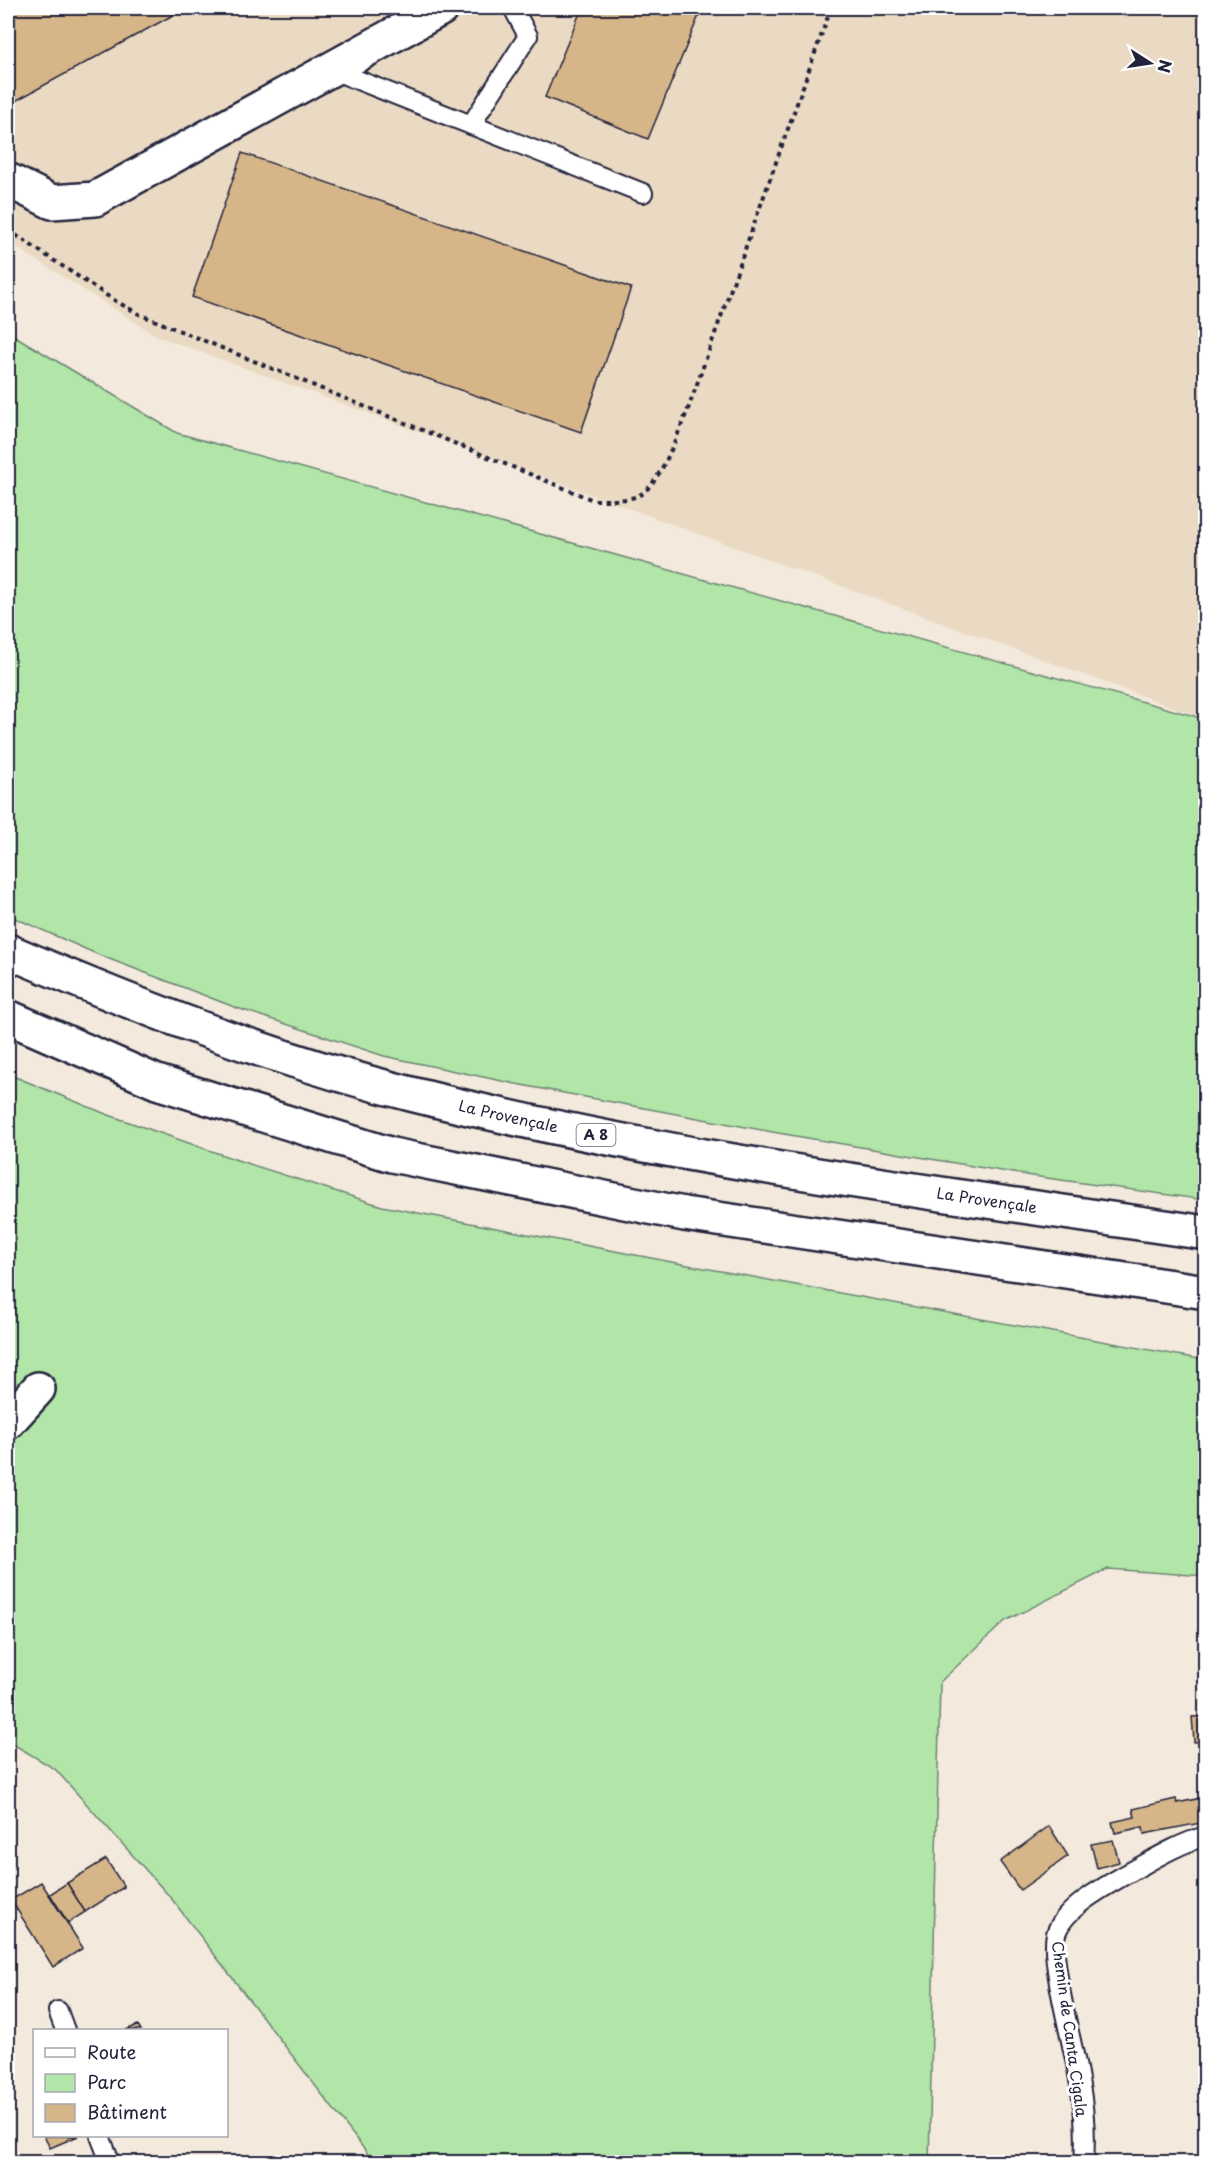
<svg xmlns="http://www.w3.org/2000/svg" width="1213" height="2170" font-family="'Playpen Sans',sans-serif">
<rect width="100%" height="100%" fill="#f3e9dc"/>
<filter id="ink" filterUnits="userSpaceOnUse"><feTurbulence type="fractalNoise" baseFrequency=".0167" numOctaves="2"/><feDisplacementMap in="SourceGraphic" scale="12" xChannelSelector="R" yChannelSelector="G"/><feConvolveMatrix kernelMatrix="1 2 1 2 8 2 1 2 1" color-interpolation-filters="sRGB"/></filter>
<g filter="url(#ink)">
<polygon fill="#eadac3" points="8,8 1205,8 1205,719 157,336 8,242"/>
<g fill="#b1e6a8" stroke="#6a8472" stroke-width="1.5">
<polygon points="8,332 177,433 1205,719 1205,1200 1025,1175 778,1133 516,1084 384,1056 237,1008 99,955 8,915"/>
<polygon points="8,1074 106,1114 240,1161 382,1206 682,1264 1205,1360 1205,1576 1108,1569 1005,1621 940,1682 929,2162 374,2162 171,1898 55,1769 8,1741"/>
</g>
<g fill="#d6b689" stroke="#22223b" stroke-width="1.5">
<polygon points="8,8 186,8 8,105"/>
<polygon points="582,8 702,8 648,139 545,97"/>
<polygon points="242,153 631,288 581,432 192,297"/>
<polygon points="1206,1716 1206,1741 1194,1742 1192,1717"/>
<polygon points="1206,1797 1206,1822 1144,1834 1143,1827 1115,1833 1112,1822 1135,1817 1133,1809 1176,1799 1177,1803"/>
<polygon points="1049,1826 1068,1856 1020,1890 1000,1862"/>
<polygon points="1113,1840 1119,1862 1097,1868 1091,1844"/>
<polygon points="106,1859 124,1887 85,1912 67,1883"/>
<polygon points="41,1882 83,1948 53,1967 11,1900"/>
<polygon points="67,1883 85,1912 68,1923 50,1894"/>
<polygon points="138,2025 141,2030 126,2030"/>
<polygon points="44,2136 78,2136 50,2148"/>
</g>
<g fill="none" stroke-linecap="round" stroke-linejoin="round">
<g stroke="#22223b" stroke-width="22">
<g id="lane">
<polyline points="330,69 643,193"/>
<polyline points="471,125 528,36 513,8"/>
<polyline points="58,2011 65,2030"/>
<polyline points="100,2136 110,2162"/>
<path d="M1084,2162c2,-26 0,-56 -5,-82 -4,-30 -32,-126 -22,-149 9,-23 45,-43 66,-55 26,-14 54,-32 83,-40"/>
</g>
</g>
<g stroke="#22223b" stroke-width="38">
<g id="street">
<polyline points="8,180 52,202 95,199 442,8"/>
<polyline points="8,1422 38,1389"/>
</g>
</g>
<g stroke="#22223b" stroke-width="38">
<g id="highway">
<path id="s1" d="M8,951c131,56 264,108 403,143 261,66 529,99 795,139"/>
<polyline points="8,1017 157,1082 392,1155 684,1214 1206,1292"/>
</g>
</g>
<path stroke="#22223b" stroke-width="4" stroke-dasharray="4.5 4.5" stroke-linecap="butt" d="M8,230l104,69 27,15 454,186c14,0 29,1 42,-3 24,-7 42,-63 52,-85l144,-404"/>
<use href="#lane" stroke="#fff" stroke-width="18"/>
<use href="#street" stroke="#fff" stroke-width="33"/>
<use href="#highway" stroke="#fff" stroke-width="33"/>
</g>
</g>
<g text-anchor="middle" stroke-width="6" stroke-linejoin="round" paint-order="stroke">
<rect fill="#fff" stroke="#646476" stroke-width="1.5" x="576.5" y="1124" width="39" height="22" rx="4.5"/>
<g font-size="14" font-weight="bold" fill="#22223b">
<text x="596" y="1140">A 8</text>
</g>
<g font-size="15" fill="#22223b" stroke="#fff">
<text dy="5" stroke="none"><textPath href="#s1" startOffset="528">La Provençale</textPath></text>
<text dy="5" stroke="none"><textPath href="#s1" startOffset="1014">La Provençale</textPath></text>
<text transform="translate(1069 2029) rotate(82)" y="5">Chemin de Canta Cigala</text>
</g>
</g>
<rect width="1213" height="2170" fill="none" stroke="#fff" stroke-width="30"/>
<rect x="15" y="15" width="1183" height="2140" fill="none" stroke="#22223b" stroke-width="2" filter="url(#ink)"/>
<rect x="33" y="2029" width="195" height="108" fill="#ffffff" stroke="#a7a7b1" stroke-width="1.5"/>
<rect x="45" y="2048" width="30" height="9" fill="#ffffff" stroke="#a7a7b1" stroke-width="1.5"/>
<text x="87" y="2059" font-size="18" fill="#22223b">Route</text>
<rect x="45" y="2074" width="30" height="18" fill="#b1e6a8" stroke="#a7a7b1" stroke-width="1.5"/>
<text x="87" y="2089" font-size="18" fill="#22223b">Parc</text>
<rect x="45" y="2104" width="30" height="18" fill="#d6b689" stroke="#a7a7b1" stroke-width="1.5"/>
<text x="87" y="2119" font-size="18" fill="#22223b">Bâtiment</text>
<g transform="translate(1150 63) rotate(102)" stroke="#ffffff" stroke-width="4.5" paint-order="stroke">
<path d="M0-4.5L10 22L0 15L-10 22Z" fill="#22223b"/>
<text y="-9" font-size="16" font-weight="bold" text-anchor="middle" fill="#22223b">N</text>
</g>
</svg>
